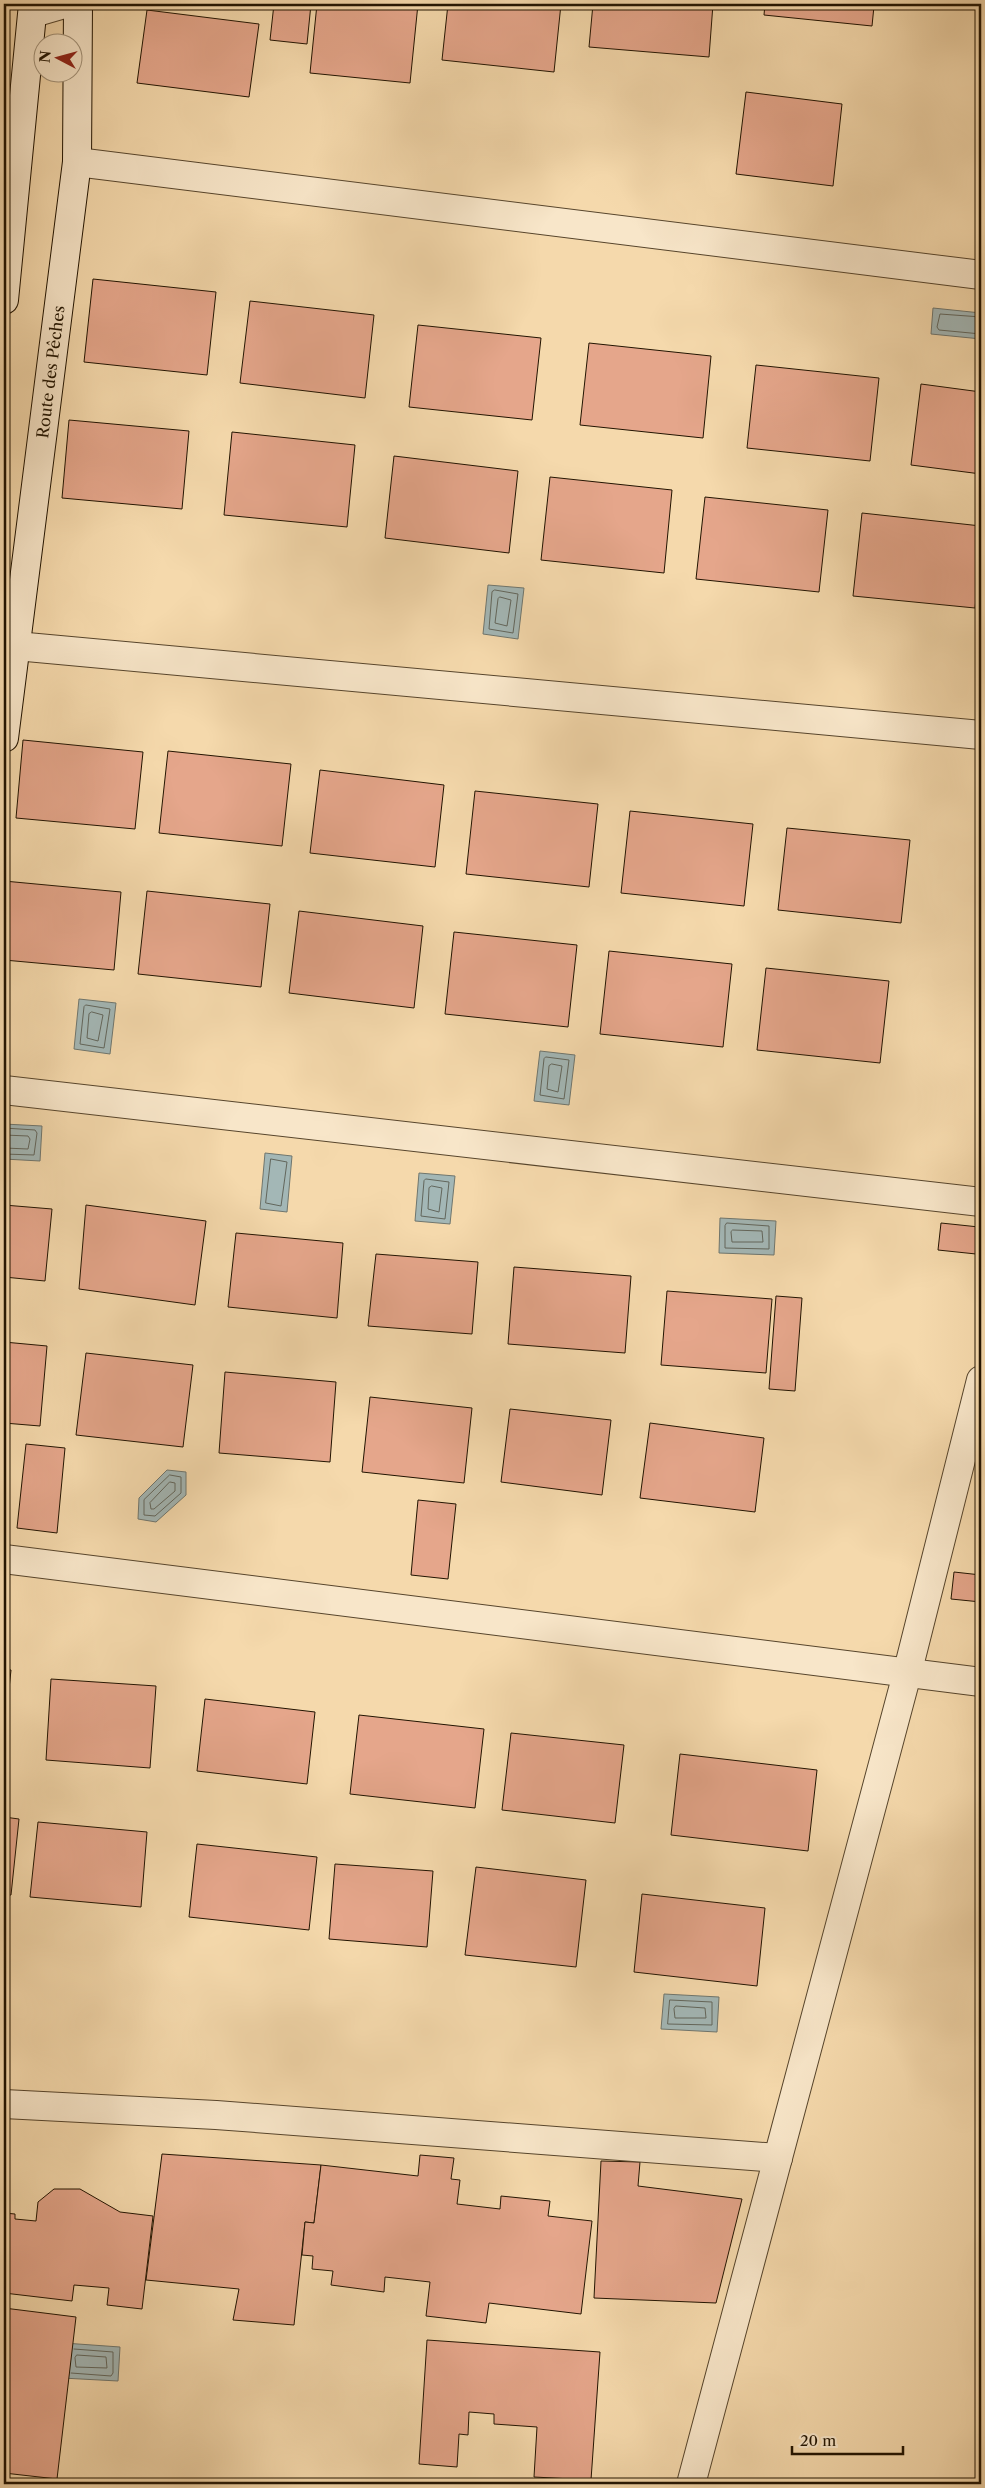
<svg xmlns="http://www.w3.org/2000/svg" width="985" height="2488" font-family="'Libre Caslon Text',serif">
<rect width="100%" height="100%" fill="#f5d9ac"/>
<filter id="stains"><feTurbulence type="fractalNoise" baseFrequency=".004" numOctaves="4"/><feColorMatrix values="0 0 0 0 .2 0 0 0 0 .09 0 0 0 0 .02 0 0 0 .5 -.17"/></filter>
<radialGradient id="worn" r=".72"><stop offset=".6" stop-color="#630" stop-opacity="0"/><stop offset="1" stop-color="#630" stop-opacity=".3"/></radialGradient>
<g fill="#a3b7b6" stroke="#6f766e">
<polygon points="933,308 981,313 981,339 931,334"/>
<polygon points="488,585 524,588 518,639 483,634"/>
<polygon points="79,999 116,1003 110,1054 74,1049"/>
<polygon points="540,1051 575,1055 569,1105 534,1101"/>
<polygon points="4,1124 42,1126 40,1161 4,1159"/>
<polygon points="265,1153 292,1156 287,1212 260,1209"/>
<polygon points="419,1173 455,1176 450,1224 415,1221"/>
<polygon points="720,1218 776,1221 774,1255 719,1253"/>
<polygon points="167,1470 186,1472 186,1495 156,1522 138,1519 139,1498"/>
<polygon points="664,1994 719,1997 717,2032 661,2029"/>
<polygon points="64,2343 120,2347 118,2381 62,2378"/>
</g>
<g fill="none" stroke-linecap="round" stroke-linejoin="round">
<g stroke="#62665c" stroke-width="1">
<polyline points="981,317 940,314 937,327 939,330 981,334"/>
<polygon points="495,590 518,594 513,633 489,629 492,592"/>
<polygon points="500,597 511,600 507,626 495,623 498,599"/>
<polygon points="86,1005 110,1009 104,1048 80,1044 84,1007"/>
<polygon points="92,1012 103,1015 98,1041 87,1038 89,1014"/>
<polygon points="546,1057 569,1060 564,1099 540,1095 544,1059"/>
<polygon points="552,1064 562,1066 558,1092 547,1089 549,1066"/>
<polyline points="4,1128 35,1130 37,1133 34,1155 4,1154"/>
<polyline points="4,1135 28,1136 30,1139 28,1149 4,1148"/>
<polygon points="271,1159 287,1162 281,1206 266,1203"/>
<polygon points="426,1179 449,1182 445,1219 421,1216 424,1181"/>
<polygon points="432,1186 442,1188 439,1212 428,1209 429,1188"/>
<polygon points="727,1223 769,1226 769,1249 725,1248 725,1226"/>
<polygon points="733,1230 762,1231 763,1242 732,1242 731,1232"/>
<polygon points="170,1475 181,1477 181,1493 155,1516 144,1515 144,1500"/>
<polygon points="170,1482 175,1483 175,1491 154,1509 151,1509 150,1503"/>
<polygon points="670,2000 712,2002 712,2025 668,2024"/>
<polygon points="676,2006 705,2008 706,2018 675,2018 674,2009"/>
<polygon points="77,2355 106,2357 107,2368 76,2367 75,2358"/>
<polyline points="71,2373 111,2376 113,2373 113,2352 74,2349"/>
</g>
</g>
<g fill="#e5a68b" stroke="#221401">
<polygon points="274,4 311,4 307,44 270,40"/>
<polygon points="317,4 418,4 410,83 310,73"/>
<polygon points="448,4 561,4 554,72 442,60"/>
<polygon points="593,4 713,4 709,57 589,47"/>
<polygon points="765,4 902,4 901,9 874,6 872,26 764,15"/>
<polygon points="147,10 259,24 249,97 137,83"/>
<polygon points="746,92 842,104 833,186 736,174"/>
<polygon points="93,279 216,292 207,375 84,362"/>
<polygon points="250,301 374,315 365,398 240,383"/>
<polygon points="418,325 541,338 532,420 409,407"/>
<polygon points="589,343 711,356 703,438 580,425"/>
<polygon points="756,365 879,378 870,461 747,448"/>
<polygon points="921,384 981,392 981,474 911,465"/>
<polygon points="69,420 189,431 182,509 62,498"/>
<polygon points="232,432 355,445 347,527 224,515"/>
<polygon points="394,456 518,471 509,553 385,538"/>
<polygon points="550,477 672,490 664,573 541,560"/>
<polygon points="705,497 828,510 819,592 696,579"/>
<polygon points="862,513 981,526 981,551 975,608 853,596"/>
<polygon points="981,551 981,602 976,601"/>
<polygon points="23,740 143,752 135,829 16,818"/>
<polygon points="168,751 291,764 282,846 159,833"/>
<polygon points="320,770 444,785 435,867 310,853"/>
<polygon points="475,791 598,804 589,887 466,874"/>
<polygon points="630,811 753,824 744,906 621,893"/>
<polygon points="787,828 910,840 901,923 778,910"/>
<polygon points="4,881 121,892 114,970 4,960"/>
<polygon points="147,891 270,904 261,987 138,974"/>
<polygon points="299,911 423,926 414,1008 289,993"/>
<polygon points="454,932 577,945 568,1027 445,1014"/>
<polygon points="609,951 732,964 723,1047 600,1034"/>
<polygon points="766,968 889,981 880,1063 757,1050"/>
<polygon points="4,1205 52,1209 45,1281 4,1277"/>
<polygon points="86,1205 206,1221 195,1305 79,1289"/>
<polygon points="941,1223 979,1227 976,1254 938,1250"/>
<polygon points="236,1233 343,1243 337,1318 228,1307"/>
<polygon points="376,1254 478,1262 472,1334 368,1326"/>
<polygon points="514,1267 631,1276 625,1353 508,1344"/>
<polygon points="667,1291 772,1299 766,1373 661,1365"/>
<polygon points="776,1296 802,1298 795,1391 769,1389"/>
<polygon points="4,1342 47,1346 40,1426 4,1423"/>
<polygon points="86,1353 193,1365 183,1447 76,1435"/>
<polygon points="225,1372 336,1382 330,1462 219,1453"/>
<polygon points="370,1397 472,1408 464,1483 362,1472"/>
<polygon points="510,1409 611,1420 602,1495 501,1482"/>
<polygon points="650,1423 764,1438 755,1512 640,1498"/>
<polygon points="26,1444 65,1448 57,1533 17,1528"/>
<polygon points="418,1500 456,1504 448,1579 411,1575"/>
<polygon points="954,1572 981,1575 981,1602 951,1599"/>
<polygon points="4,1669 11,1670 4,1737"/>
<polygon points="51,1679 156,1686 150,1768 46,1760"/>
<polygon points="205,1699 315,1712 307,1784 197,1771"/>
<polygon points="359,1715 484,1729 475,1808 350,1794"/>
<polygon points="511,1733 624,1745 615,1823 502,1810"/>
<polygon points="680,1754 817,1770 808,1851 671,1835"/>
<polygon points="4,1817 19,1819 11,1895 4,1895"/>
<polygon points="38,1822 147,1832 141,1907 30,1897"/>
<polygon points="197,1844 317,1857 309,1930 189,1917"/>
<polygon points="335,1864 433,1871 427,1947 329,1939"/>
<polygon points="476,1867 586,1880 576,1967 465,1955"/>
<polygon points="642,1894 765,1908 757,1986 634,1972"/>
<polygon points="162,2154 321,2165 314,2223 305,2222 294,2325 233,2320 239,2289 146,2280"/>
<polygon points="420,2155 454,2158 451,2179 460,2180 457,2204 500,2209 501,2196 550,2201 548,2216 592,2221 581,2314 489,2303 486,2323 426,2316 430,2282 385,2277 384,2292 331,2285 333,2271 312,2269 313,2256 302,2255 305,2222 314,2223 321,2165 418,2176"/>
<polygon points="601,2161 640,2162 638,2186 742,2199 716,2303 594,2298"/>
<polygon points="54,2189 80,2189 120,2212 153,2216 142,2309 107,2305 109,2288 74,2285 72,2301 4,2293 4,2213 15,2214 15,2219 36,2221 38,2202"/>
<polygon points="4,2308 76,2317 57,2479 4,2473"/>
<polygon points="427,2340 600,2352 591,2480 534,2477 537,2427 494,2424 494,2414 469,2412 468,2435 459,2434 457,2467 419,2464"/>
</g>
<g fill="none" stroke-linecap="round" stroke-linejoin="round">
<g stroke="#57452c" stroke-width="30">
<g id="street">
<polyline points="33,13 64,4"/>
<polyline points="77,162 981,275"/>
<polyline points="16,646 981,735"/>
<polyline points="4,1090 981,1202"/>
<polyline points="4,1559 981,1682"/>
<polyline points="4,2104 216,2115 778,2158"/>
<polyline points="691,2484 907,1674 981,1380"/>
</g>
</g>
<g stroke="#221401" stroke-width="30">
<g id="secondary">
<polyline points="4,300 33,4"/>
<path id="s1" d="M4,738l73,-576 1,-158"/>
</g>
</g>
<use href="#street" stroke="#f8e6c9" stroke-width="28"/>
<use href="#secondary" stroke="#f8e6c9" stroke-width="28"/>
</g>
<g text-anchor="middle" stroke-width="4" stroke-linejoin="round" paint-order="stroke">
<g font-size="16" fill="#221401" stroke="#f8e6c9">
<text dy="6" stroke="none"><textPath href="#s1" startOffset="369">Route des Pêches</textPath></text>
</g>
</g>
<rect width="985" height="2488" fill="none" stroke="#f5d9ac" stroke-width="20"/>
<rect x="5" y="5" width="975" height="2478" fill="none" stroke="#221401" stroke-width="2.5"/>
<rect x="10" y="10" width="965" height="2468" fill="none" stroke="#221401"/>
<g transform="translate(58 58) rotate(276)"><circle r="24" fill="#f8e6c9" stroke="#a29279"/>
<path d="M0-4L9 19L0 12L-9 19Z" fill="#8f2418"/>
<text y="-8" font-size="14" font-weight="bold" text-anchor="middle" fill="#221401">N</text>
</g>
<path d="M792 2446v8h111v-8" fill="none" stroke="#221401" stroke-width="2.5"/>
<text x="800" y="2446" font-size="15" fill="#221401" stroke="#f8e6c9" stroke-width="4" paint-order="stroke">20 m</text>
<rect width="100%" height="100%" filter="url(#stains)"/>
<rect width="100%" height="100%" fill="url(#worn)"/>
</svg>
